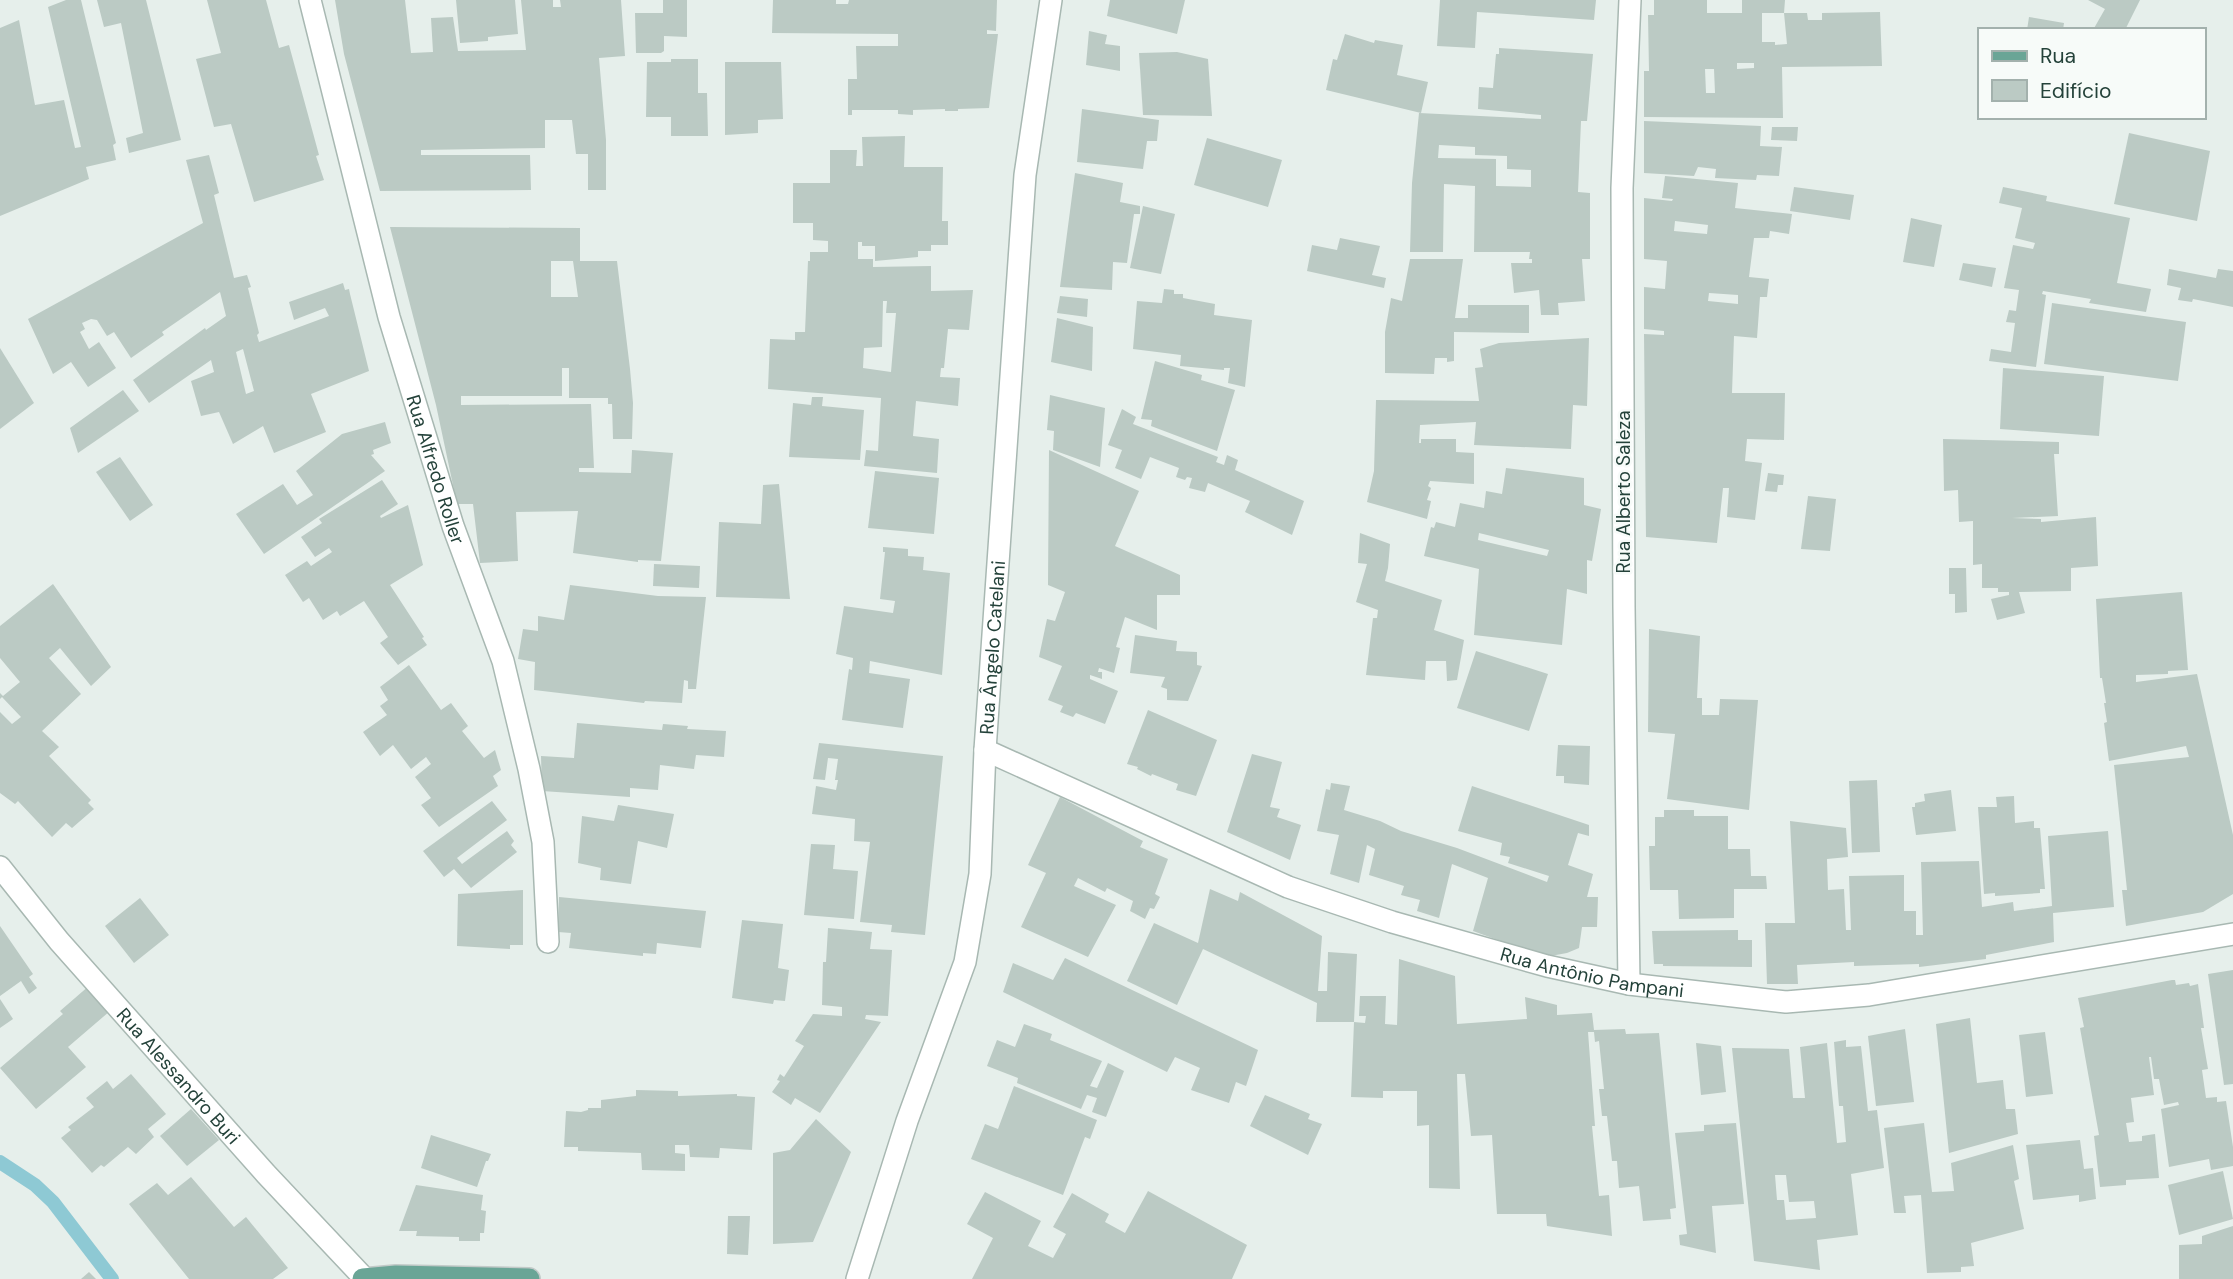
<svg xmlns="http://www.w3.org/2000/svg" width="2233" height="1279" font-family="'DM Sans',sans-serif">
<rect width="100%" height="100%" fill="#e6efeb"/>
<g fill="none" stroke-linecap="round" stroke-linejoin="round">
<polyline stroke="#8ec9d4" stroke-width="14" points="0,1162 35,1185 53,1202 112,1279"/>
</g>
<g fill="#bbcac4" fill-rule="evenodd">
<polygon points="66,0 81,0 116,143 113,145 116,160 86,167 89,179 0,216 0,28 19,20 35,105 64,100 75,148 81,147 48,7"/>
<polygon points="97,0 146,0 181,140 129,153 126,138 143,133 121,23 104,27"/>
<polygon points="207,0 266,0 279,48 289,45 319,155 316,156 324,180 254,202 231,124 214,127 196,59 221,53"/>
<polygon points="335,0 405,0 411,53 433,52 431,18 453,17 458,51 526,50 521,0 553,0 553,7 561,7 560,0 621,0 625,56 599,58 606,140 606,190 588,190 588,154 576,154 572,120 545,120 545,148 421,150 421,155 530,155 531,190 380,191 344,54"/>
<polygon points="456,0 515,0 518,34 488,37 488,41 460,43"/>
<polygon points="663,0 687,0 687,37 664,36 664,51 661,53 636,53 635,13 663,13"/>
<polygon points="773,0 836,0 836,4 848,4 849,0 997,0 996,31 987,30 987,34 998,34 989,108 958,109 958,111 945,111 945,109 913,110 913,115 898,114 898,110 852,110 852,115 848,115 848,79 857,79 856,46 898,46 898,34 772,33"/>
<polygon points="1110,0 1185,0 1177,34 1107,16"/>
<polygon points="1440,0 1596,0 1594,20 1477,12 1475,48 1437,46"/>
<path d="M1654,0h53v13h35v-13h43l-1,13h-22v29h13v3l12,-1 -3,-31h23l1,7h14v-7l58,-1 2,54 -100,1 1,51 -139,-1v-46h5l-1,-56h6zM1737,63h17v5l-17,1zM1705,69h9l1,24h-9z"/>
<polygon points="2088,0 2140,0 2125,30 2093,30 2105,9"/>
<polygon points="2029,17 2064,23 2063,30 2027,30"/>
<polygon points="1089,31 1107,35 1105,44 1120,46 1120,71 1086,65"/>
<polygon points="1345,34 1374,43 1375,40 1403,45 1397,75 1428,82 1421,113 1326,90 1333,59 1337,60"/>
<path d="M1499,48l94,6 -6,67h-6l-3,71 12,1v66h-8l3,42 -27,2 1,12h-18l-2,-25 -25,3 -3,-30h21v-4h-3l1,-7h-56l1,-66 -31,-2 -1,68h-33l2,-69 7,-70 122,6v-4l-63,-6 1,-22 14,1 3,-34h3zM1439,145l36,2v8l32,1v13l24,1v17l-35,-1v-27l-58,-1z"/>
<polygon points="1177,52 1208,59 1212,116 1143,115 1139,53"/>
<polygon points="671,59 698,59 698,93 707,93 708,136 671,136 671,117 646,117 647,62 671,62"/>
<polygon points="725,62 781,62 783,119 758,120 758,133 725,135"/>
<polygon points="1082,109 1159,120 1157,141 1147,141 1143,169 1077,162"/>
<polygon points="1644,121 1761,126 1760,146 1782,147 1779,176 1757,175 1756,180 1715,178 1716,169 1698,167 1694,176 1644,173"/>
<polygon points="1772,127 1798,127 1797,141 1771,140"/>
<polygon points="2129,133 2210,151 2197,221 2114,204"/>
<path d="M905,136l-1,31h39l-1,54h6v24h-17v6h-13v6l-43,4v-15h-13v-4h-4v17h15v8l58,-1v25l42,-1 -4,40 -21,-1 -4,39h-3l-1,9 20,1 -2,28 -42,-5 -3,35 26,3 -2,34 -73,-7 2,-16 12,1 3,-53 -113,-9 2,-50 25,1v-8h10l3,-71h2v-9h18v-11l-15,-1v-17h-20v-40h37v-33h27l-1,16h7l-1,-29zM883,301h4l-1,12h10l-5,59 -28,-4 1,-20 18,-1z"/>
<polygon points="1207,138 1282,160 1268,207 1194,185"/>
<path d="M209,155l10,38 -5,2 20,83 13,-3 4,12 -3,1 11,45 -2,2 2,7 70,-26 -4,-8 -31,12 -5,-18 54,-19 2,7 4,-1 1,5 19,77 -58,23 15,38 -52,21 -11,-27 -30,18 -14,-32 -18,4 -10,-35 23,-9 -3,-12 -62,43 -16,-23 72,-52 1,2 20,-14 -6,-24 -58,40 2,3 -33,23 -17,-26 -7,4 -10,-16 -6,-1 -9,4 3,6 -5,3 9,17 10,-7 17,26 -28,19 -17,-25 -18,12 -25,-55 175,-96 -17,-63zM243,349l11,42 -8,3 -10,-42z"/>
<polygon points="1075,173 1123,183 1120,202 1140,206 1140,214 1134,214 1127,263 1113,262 1112,290 1060,287"/>
<path d="M1665,176l73,7 -3,25 57,6 -3,20 -19,-3 -1,7h-15l-5,39 20,2 -2,18h-7l-3,41 -23,-2 -2,57h53l-1,47 -37,-1 -2,22 17,2 -7,57 -28,-3 2,-29h-6l-6,55 -71,-6 -2,-203 20,1v-4l-20,-2v-42l21,2 2,-28 -23,-2v-61l28,3 1,-2 -11,-1zM1675,221l33,4 -1,9 -33,-3zM1709,293l29,2v9l-30,-3z"/>
<polygon points="1794,187 1854,195 1850,220 1790,211"/>
<polygon points="2003,187 2047,196 2046,201 2130,218 2117,283 2151,289 2146,312 2089,303 2091,299 2043,291 2042,294 2046,295 2036,367 1989,361 1991,349 2011,352 2015,323 2006,322 2009,310 2016,311 2019,290 2004,288 2013,245 2033,249 2035,243 2015,238 2022,208 1999,203"/>
<polygon points="1143,206 1175,214 1161,274 1130,268"/>
<polygon points="1911,218 1942,225 1934,267 1903,262"/>
<path d="M390,227l190,1v33h37l13,108 3,34 -1,36h-19l-1,-35h-4v-6h-39v-30h-7v28h-101v9l130,-1 3,64h-15v4l52,1 1,-23 41,3 -12,108 -23,-1v2l-65,-9 5,-42 -62,1 2,49 -38,2 -7,-59h-16l-21,-99zM551,261h22l5,36h-27z"/>
<polygon points="1340,238 1380,246 1372,275 1386,278 1384,288 1307,271 1312,245 1337,250"/>
<polygon points="1410,259 1463,259 1455,318 1468,318 1468,305 1529,305 1529,333 1454,332 1454,361 1447,362 1447,358 1435,358 1434,374 1385,373 1385,332 1391,298 1402,301"/>
<polygon points="1963,263 1996,268 1992,287 1959,280"/>
<polygon points="2169,269 2216,278 2218,269 2233,271 2233,307 2193,299 2192,302 2178,300 2181,288 2167,285"/>
<polygon points="1164,289 1174,290 1174,294 1183,294 1183,298 1215,304 1214,315 1252,320 1245,387 1228,383 1230,368 1224,368 1224,370 1180,366 1181,355 1133,349 1137,301 1162,303"/>
<polygon points="1060,296 1088,299 1087,317 1057,313"/>
<polygon points="2052,303 2186,322 2178,381 2044,364"/>
<polygon points="1057,318 1093,327 1092,371 1051,362"/>
<polygon points="1589,338 1587,406 1573,405 1571,449 1474,445 1476,422 1420,425 1419,443 1421,443 1421,439 1456,439 1456,452 1474,453 1474,484 1430,481 1428,486 1431,488 1427,500 1431,501 1427,519 1367,502 1374,471 1376,400 1479,401 1475,368 1483,367 1480,349 1499,343"/>
<polygon points="0,348 34,403 0,429"/>
<polygon points="1155,361 1202,375 1201,380 1235,390 1217,451 1151,426 1152,420 1141,419"/>
<polygon points="2003,368 2104,376 2099,436 2000,429"/>
<polygon points="123,390 139,411 78,453 70,428"/>
<polygon points="1050,395 1105,408 1100,467 1053,450 1054,431 1047,430"/>
<polygon points="812,397 823,397 822,406 864,410 860,460 789,457 793,403 811,405"/>
<polygon points="1122,409 1136,417 1133,424 1218,457 1216,462 1224,465 1227,455 1238,460 1235,470 1304,501 1292,535 1245,512 1250,501 1208,483 1205,492 1189,488 1192,478 1187,477 1185,480 1176,477 1179,468 1150,457 1141,479 1115,468 1122,450 1108,445"/>
<polygon points="385,422 391,443 373,450 374,454 371,455 385,471 264,554 236,514 283,484 297,505 313,495 296,471 342,434"/>
<polygon points="1943,439 2059,442 2059,454 2054,454 2058,516 2012,518 2041,519 2041,522 2096,517 2098,566 2071,568 2071,591 2019,592 2025,613 1997,620 1991,599 2009,595 2009,592 1998,592 1998,588 1982,588 1982,564 1973,565 1973,521 1959,522 1958,490 1944,491"/>
<polygon points="1049,450 1139,491 1115,546 1180,575 1180,595 1157,595 1157,630 1125,617 1116,647 1120,648 1114,673 1099,668 1098,672 1102,672 1102,679 1090,675 1090,679 1118,691 1105,724 1076,713 1073,717 1060,712 1063,706 1048,700 1062,666 1039,657 1047,619 1055,621 1065,592 1048,585"/>
<polygon points="120,457 153,505 130,521 96,472"/>
<path d="M1506,468l78,10v27l17,4 -9,52 -5,-1v34l-20,-5 -5,56 -88,-10 5,-66 -55,-13 7,-29 3,1 2,-6 19,5 5,-24 24,5 2,-17 16,3zM1479,533l45,11 25,6 -2,6 -69,-16z"/>
<polygon points="875,471 939,478 934,534 868,528"/>
<polygon points="1768,473 1784,475 1783,485 1778,485 1777,492 1765,491"/>
<polygon points="382,480 398,504 380,516 381,518 408,505 423,565 390,585 424,637 422,638 427,645 398,665 380,643 388,637 364,601 340,616 337,611 323,620 309,598 303,602 285,575 307,561 311,566 332,552 329,548 315,557 301,537 322,523 319,519"/>
<polygon points="779,484 790,599 716,597 719,522 761,524 763,485"/>
<polygon points="1808,496 1836,499 1830,551 1801,549"/>
<polygon points="1360,533 1390,544 1388,568 1385,581 1442,600 1434,630 1464,640 1457,680 1447,681 1446,661 1426,661 1425,680 1366,675 1373,618 1377,618 1378,610 1356,602 1367,564 1358,563"/>
<polygon points="883,547 908,549 908,556 924,557 923,570 950,573 942,675 870,661 869,673 910,679 903,728 842,720 849,669 852,670 853,658 836,654 844,606 893,613 895,601 880,599 885,552 883,552"/>
<polygon points="654,564 700,566 699,588 653,586"/>
<polygon points="1949,568 1966,568 1967,612 1955,613 1955,594 1949,594"/>
<polygon points="53,584 111,667 91,686 60,648 49,658 81,694 42,731 59,747 49,756 91,800 88,803 94,809 72,828 66,823 52,837 18,801 15,804 0,793 0,712 12,724 21,717 2,697 0,699 0,693 3,696 20,682 0,658 0,626"/>
<polygon points="570,585 658,596 706,597 696,689 688,689 688,681 684,680 682,703 645,701 644,703 534,690 535,662 518,659 523,629 538,631 538,616 564,620"/>
<polygon points="2182,592 2188,670 2168,671 2168,674 2136,675 2136,682 2197,674 2233,835 2233,894 2203,912 2126,926 2122,890 2127,890 2114,765 2189,757 2186,746 2109,761 2104,723 2107,722 2104,703 2106,703 2102,678 2100,678 2096,599"/>
<polygon points="1649,629 1700,636 1697,698 1702,698 1702,715 1719,715 1720,699 1758,700 1749,810 1667,799 1675,734 1648,732"/>
<polygon points="1135,635 1177,641 1176,651 1197,652 1197,665 1202,666 1188,701 1167,700 1167,689 1161,687 1165,677 1130,673"/>
<polygon points="1476,651 1548,674 1529,731 1457,708"/>
<polygon points="409,665 441,710 451,703 468,726 462,731 484,758 495,750 501,770 493,776 498,786 439,827 421,805 431,798 415,777 431,764 426,757 411,769 393,745 380,756 363,732 387,715 380,706 388,700 380,687"/>
<polygon points="1148,710 1217,740 1196,796 1176,790 1178,784 1152,774 1151,776 1137,769 1138,767 1127,764"/>
<polygon points="577,723 662,730 663,724 688,726 687,729 726,731 724,757 696,755 694,769 660,765 658,790 630,788 630,797 542,791 541,756 574,758"/>
<polygon points="819,743 943,756 925,935 891,932 892,925 860,922 870,842 854,841 855,819 812,814 816,786 836,790 838,780 835,780 838,759 828,758 825,780 813,779"/>
<polygon points="1558,745 1590,746 1589,785 1564,783 1564,776 1556,776"/>
<polygon points="1252,754 1282,762 1270,807 1280,809 1277,817 1301,825 1290,860 1227,832"/>
<polygon points="1877,780 1880,852 1852,853 1849,781"/>
<polygon points="1331,783 1350,786 1344,810 1380,821 1401,831 1457,848 1547,882 1549,876 1508,863 1510,857 1500,855 1502,843 1458,831 1472,786 1589,825 1589,836 1578,833 1568,865 1593,874 1587,897 1598,897 1597,927 1582,927 1579,948 1567,953 1545,957 1473,931 1488,878 1452,864 1439,918 1417,911 1420,900 1401,895 1404,886 1369,875 1375,849 1367,845 1359,883 1330,874 1339,835 1317,831 1326,789 1330,790"/>
<polygon points="1951,790 1956,831 1916,835 1912,807 1915,807 1915,803 1925,801 1924,794"/>
<polygon points="2014,796 2015,823 2034,821 2034,828 2040,828 2045,889 2040,889 2040,893 1995,896 1995,893 1984,894 1978,807 1997,807 1996,797"/>
<polygon points="1060,797 1143,841 1140,847 1168,859 1155,894 1160,897 1154,909 1150,908 1145,919 1130,911 1133,901 1107,888 1105,892 1078,878 1074,886 1116,905 1088,957 1021,927 1046,873 1028,865"/>
<polygon points="492,801 507,820 457,858 462,864 507,831 514,841 511,845 517,852 471,888 454,869 444,877 423,851"/>
<polygon points="618,805 674,814 667,848 638,841 631,884 600,880 601,868 578,863 582,816 614,821"/>
<polygon points="1664,810 1694,810 1694,816 1728,816 1728,849 1750,849 1751,876 1766,876 1767,889 1734,889 1734,918 1679,919 1678,890 1650,890 1649,846 1655,846 1655,817 1664,817"/>
<polygon points="1790,821 1846,828 1848,857 1827,859 1828,890 1844,889 1846,930 1851,930 1849,876 1904,875 1904,911 1916,911 1916,935 1923,935 1921,862 1979,861 1982,907 2013,902 2014,911 2052,906 2048,836 2108,831 2114,907 2053,913 2054,942 1986,955 1986,959 1919,967 1919,964 1854,966 1854,962 1797,965 1798,984 1767,984 1765,923 1795,923"/>
<polygon points="811,844 835,845 833,869 858,871 854,919 804,915"/>
<polygon points="1210,889 1238,901 1240,892 1322,936 1318,991 1327,991 1328,952 1357,954 1354,1022 1316,1022 1317,1003 1203,949 1177,1005 1127,981 1154,923 1198,943"/>
<polygon points="523,890 523,945 510,945 510,949 457,946 458,894"/>
<polygon points="559,897 706,911 701,948 657,943 656,954 643,953 643,956 569,948 571,933 558,932"/>
<polygon points="140,898 169,935 134,963 105,926"/>
<polygon points="742,920 783,924 778,968 789,970 785,1001 774,1000 773,1004 732,998"/>
<polygon points="0,926 33,974 29,977 37,988 29,994 21,981 0,996"/>
<polygon points="828,928 872,932 870,949 892,950 888,1016 866,1015 865,1019 881,1022 820,1113 795,1098 791,1105 772,1092 780,1081 777,1080 780,1074 784,1077 804,1046 795,1041 813,1014 842,1016 842,1007 822,1005 823,962 826,962"/>
<polygon points="1738,930 1738,940 1752,940 1752,967 1663,966 1663,964 1654,964 1652,931"/>
<polygon points="1065,958 1258,1050 1246,1086 1236,1082 1229,1103 1191,1090 1200,1068 1175,1057 1167,1072 1003,992 1013,963 1053,980"/>
<polygon points="1399,959 1455,976 1457,1024 1527,1019 1525,997 1557,1005 1557,1015 1592,1013 1594,1030 1625,1029 1626,1034 1659,1033 1676,1208 1670,1209 1671,1219 1643,1221 1639,1186 1619,1188 1617,1161 1612,1161 1607,1116 1602,1116 1599,1089 1604,1089 1599,1041 1595,1042 1594,1032 1588,1032 1595,1126 1592,1126 1599,1196 1609,1195 1612,1236 1547,1226 1546,1214 1497,1214 1492,1135 1471,1136 1465,1074 1457,1074 1460,1189 1429,1188 1429,1125 1417,1126 1417,1091 1383,1091 1383,1098 1351,1097 1354,1022 1365,1023 1366,1016 1359,1016 1360,996 1386,996 1385,1024 1397,1025"/>
<polygon points="2233,970 2233,1084 2224,1085 2208,974"/>
<polygon points="2172,980 2175,980 2176,985 2189,983 2190,986 2198,984 2204,1028 2201,1028 2208,1069 2202,1070 2206,1098 2217,1097 2217,1102 2226,1101 2233,1147 2233,1166 2211,1170 2209,1159 2169,1167 2161,1109 2179,1105 2178,1102 2164,1105 2159,1079 2154,1079 2151,1057 2149,1057 2154,1095 2131,1098 2134,1122 2126,1123 2129,1142 2142,1141 2142,1136 2155,1134 2159,1178 2126,1180 2126,1185 2100,1187 2094,1136 2099,1135 2080,1028 2084,1027 2078,998"/>
<polygon points="90,985 110,1011 68,1047 86,1067 36,1109 0,1068 63,1014 60,1011"/>
<polygon points="0,999 13,1019 0,1028"/>
<polygon points="1970,1018 1977,1083 2003,1080 2006,1109 2015,1109 2018,1134 1949,1153 1936,1024"/>
<polygon points="1024,1024 1052,1034 1050,1040 1102,1061 1090,1086 1097,1088 1108,1063 1124,1071 1106,1117 1092,1112 1097,1098 1087,1095 1081,1109 1017,1083 1018,1078 987,1066 997,1040 1015,1047"/>
<polygon points="1905,1029 1914,1102 1876,1106 1868,1036"/>
<polygon points="2045,1032 2053,1094 2026,1097 2019,1035"/>
<path d="M1846,1040v7l15,-1 7,65 9,-1 7,58 -33,6 7,61 -41,5 3,30 -66,-9 -22,-213 57,1 4,49h12l-5,-51 27,-4 10,100 9,-1 -3,-36h-4l-5,-64zM1775,1175h11l3,27 25,-1 2,17 -30,2 -2,-20h-7z"/>
<polygon points="1696,1043 1721,1046 1726,1092 1701,1095"/>
<polygon points="131,1074 166,1114 148,1129 154,1137 136,1154 128,1147 104,1167 101,1165 92,1173 61,1138 71,1130 68,1127 94,1107 86,1098 107,1081 113,1089"/>
<polygon points="1014,1086 1097,1120 1090,1139 1085,1137 1063,1195 971,1159 985,1124 998,1129"/>
<polygon points="636,1090 678,1091 678,1096 737,1094 737,1096 755,1097 752,1150 720,1148 719,1158 690,1157 689,1145 675,1145 675,1153 685,1154 685,1171 642,1170 641,1153 578,1151 578,1147 564,1147 566,1111 581,1112 588,1110 588,1108 601,1108 601,1100 636,1096"/>
<polygon points="1265,1095 1310,1114 1308,1119 1322,1124 1308,1155 1250,1126"/>
<polygon points="191,1109 219,1140 187,1166 160,1136"/>
<polygon points="816,1119 851,1152 813,1242 773,1244 773,1153 790,1150"/>
<polygon points="1736,1123 1744,1204 1712,1206 1716,1253 1680,1245 1679,1235 1687,1234 1675,1133 1704,1131 1704,1125"/>
<polygon points="1924,1123 1932,1192 1954,1191 1951,1163 2013,1145 2019,1179 2014,1181 2024,1229 1971,1243 1974,1266 1961,1267 1961,1272 1927,1273 1921,1195 1904,1196 1906,1213 1894,1213 1884,1128"/>
<polygon points="431,1135 491,1154 488,1161 486,1161 477,1187 421,1168"/>
<polygon points="2080,1140 2084,1169 2093,1168 2096,1199 2079,1202 2079,1195 2033,1200 2026,1145"/>
<polygon points="2223,1171 2233,1219 2179,1235 2168,1185"/>
<polygon points="191,1177 234,1227 246,1217 288,1268 273,1279 189,1279 129,1204 157,1183 168,1195"/>
<polygon points="416,1185 483,1195 481,1210 486,1211 484,1233 480,1233 480,1241 459,1241 459,1237 416,1236 417,1231 399,1231"/>
<polygon points="1148,1191 1247,1245 1232,1279 972,1279 993,1238 967,1224 985,1192 1041,1221 1028,1246 1053,1258 1066,1234 1053,1227 1072,1193 1109,1214 1105,1222 1125,1233"/>
<polygon points="728,1216 750,1216 748,1255 727,1254"/>
<polygon points="2233,1226 2233,1279 2179,1279 2179,1245 2202,1244 2202,1236"/>
<polygon points="89,1272 96,1279 81,1279"/>
</g>
<g fill="none" stroke-linecap="round" stroke-linejoin="round">
<g stroke="#a8b8b2" stroke-width="24">
<g id="minor">
<path id="s1" d="M310,0l79,317 64,209 50,135 26,108 14,73 5,100"/>
<path id="s2" d="M985,750l303,137 104,35 155,44 82,18 157,18 83,-7 364,-61"/>
<path id="s3" d="M0,867l59,74 207,233 98,104"/>
<polyline points="1629,984 1624,607 1622,188 1630,0"/>
<path id="s4" d="M857,1279l50,-158 58,-159 15,-88 5,-124 40,-575 26,-175"/>
</g>
</g>
<g stroke="#c2cac8" stroke-width="24">
<polyline id="major" points="363,1279 396,1276 529,1279"/>
</g>
<use href="#minor" stroke="#fff" stroke-width="21"/>
<use href="#major" stroke="#6aa596" stroke-width="21"/>
</g>
<g text-anchor="middle" stroke-width="5" stroke-linejoin="round" paint-order="stroke">
<g font-size="19" fill="#24423a" stroke="#f7fbf9">
<text dy="7" stroke="none"><textPath href="#s1" startOffset="486">Rua Alfredo Roller</textPath></text>
<text transform="translate(1623 492) rotate(-90)" y="7">Rua Alberto Saleza</text>
<text dy="7" stroke="none"><textPath href="#s4" startOffset="651">Rua Ângelo Catelani</textPath></text>
<text dy="7" stroke="none"><textPath href="#s2" startOffset="649">Rua Antônio Pampani</textPath></text>
<text dy="7" stroke="none"><textPath href="#s3" startOffset="275">Rua Alessandro Buri</textPath></text>
</g>
</g>
<rect x="1978" y="28" width="228" height="91" fill="#f7fbf9" stroke="#a3b1ad" stroke-width="2"/>
<rect x="1992" y="51" width="35" height="10" fill="#6aa596" stroke="#a3b1ad" stroke-width="2"/>
<text x="2040" y="63" font-size="21" fill="#24423a">Rua</text>
<rect x="1992" y="80" width="35" height="21" fill="#bbcac4" stroke="#a3b1ad" stroke-width="2"/>
<text x="2040" y="98" font-size="21" fill="#24423a">Edifício</text>
</svg>
